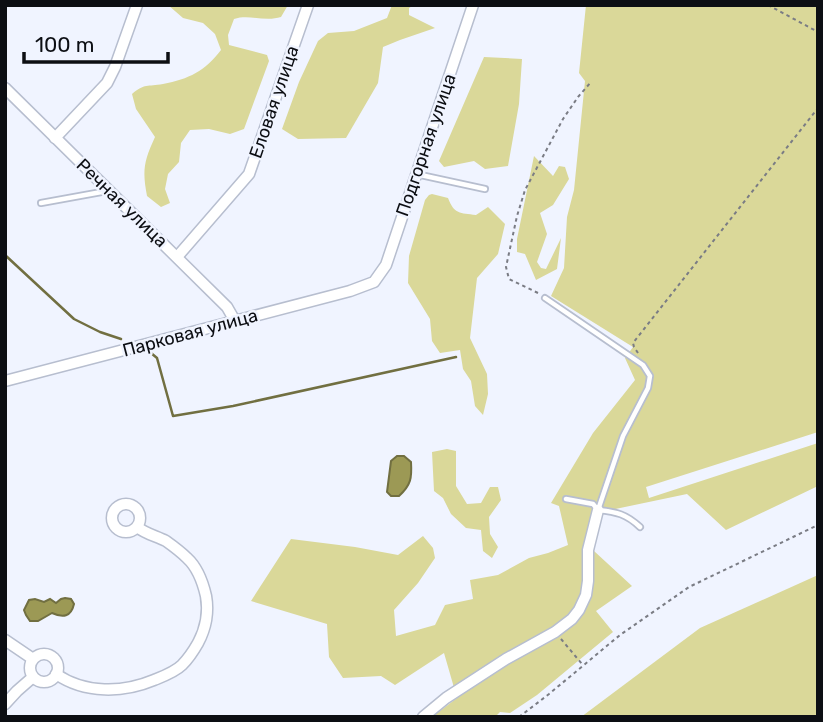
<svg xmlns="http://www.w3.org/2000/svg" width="823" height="722" font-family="Rubik,sans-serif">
<rect width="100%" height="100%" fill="#f0f4ff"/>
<g fill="#dad899">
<path d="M168,5h120l-7,12c-16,5 -32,-3 -47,2l-6,16 1,10 38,10 2,6 -25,68 -14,5 -21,-5 -19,1 -9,13 -2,19 -11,12 -3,15 5,14 -9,4 -14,-11c-5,-26 -3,-35 8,-59l-19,-28 -4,-15c13,-11 15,-7 31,-10 26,-5 42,-13 58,-34l-6,-16 -12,-11 -20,-5z"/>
<polygon points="392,5 414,5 409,8 409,15 435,28 400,40 383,47 378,83 346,138 298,139 282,129 299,82 318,41 328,33 354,31 387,18"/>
<polygon points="586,5 818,5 818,432 646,487 649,498 818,443 818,486 726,530 687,494 601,512 594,551 632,586 596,611 613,632 537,695 510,713 500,712 495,717 432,717 457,698 444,653 395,685 381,676 343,678 329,657 327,624 251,601 291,539 355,547 398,555 423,536 433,548 435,558 418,583 394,610 396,636 435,625 445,605 473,599 470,580 498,575 529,558 548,553 568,545 559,506 551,503 593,433 635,380 625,358 633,347 551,296 564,268 567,217 574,190 585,81 579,73"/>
<polygon points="484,57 522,59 519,104 508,166 485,169 474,161 444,167 439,161"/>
<polygon points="534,156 553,176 559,166 565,167 569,179 553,205 540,213 547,234 537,262 541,268 546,269 561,238 557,269 536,280 525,254 517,252 517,239"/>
<path d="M432,194l16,4c6,16 12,15 28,17l12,-8 17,17 -7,30 -21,24 -7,60 17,36 1,20 -5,21 -8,-9 -4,-25 -8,-12 -3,-19 -20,3 -8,-12 -2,-22 -22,-36 1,-27 16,-56 4,-5z"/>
<polygon points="447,449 456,451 456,486 467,504 481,503 490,487 498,487 501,500 489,517 490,534 498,547 492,558 483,551 481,530 466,528 451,514 443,498 434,491 432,452"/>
<polygon points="818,575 818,717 581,717 700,628"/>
</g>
<g fill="#9c9955" stroke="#716f41" stroke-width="2">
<path d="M397,456h7l7,6c1,16 0,23 -12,34h-8l-4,-4 4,-31z"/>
<path d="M65,598l6,1 3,5c-3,13 -11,14 -22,9l-14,8h-8l-4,-6 -2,-5 5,-10 6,-1 9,3 6,-3 6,4 5,-4z"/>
</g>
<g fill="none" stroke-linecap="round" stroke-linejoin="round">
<g stroke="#716f41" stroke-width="2.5">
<polyline points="5,255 74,319 100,332 121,339"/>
<polyline points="151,353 157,358 173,416 233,406 456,357"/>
</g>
<g stroke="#b7becf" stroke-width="8">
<g id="service">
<polyline points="416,174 485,189"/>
<polyline points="41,203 107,191"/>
<polyline points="545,298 643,365 650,376 648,388 623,436 598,510"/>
<path d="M566,499l27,5 5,6c19,2 28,4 42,17"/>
</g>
</g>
<g stroke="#b7becf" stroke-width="13">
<g id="minor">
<polyline points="5,88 227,307 235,321"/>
<polyline points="55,138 107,83 115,67 137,5"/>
<polyline points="177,257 249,174 308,5"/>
<polyline points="5,381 350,291 374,282 386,265 473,5"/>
<circle cx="126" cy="518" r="14"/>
<polyline points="5,640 33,659"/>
<circle cx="44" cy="668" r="14"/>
<path d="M56,674c29,20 67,19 98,6 10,-4 21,-8 28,-15 7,-7 12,-15 16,-22 8,-15 11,-30 8,-47 -3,-13 -9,-29 -19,-38 -6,-6 -14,-12 -21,-17 -10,-5 -20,-7 -29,-14"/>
<polyline points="5,704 17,691 33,677"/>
<polyline points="423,717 446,698 506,659 555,632 572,619 579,610 586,595 588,581 588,550 598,510"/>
</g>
</g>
<g stroke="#7a7c84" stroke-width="2" stroke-dasharray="3.5 3.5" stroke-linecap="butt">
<polyline points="768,5 818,32"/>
<polyline points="538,293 509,279 506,267 517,216 525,190 563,119 578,97 591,82"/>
<polyline points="638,353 634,347 633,343 818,108"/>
<polyline points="561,639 582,664"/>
<polyline points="519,717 549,694 620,635 689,587 818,525"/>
</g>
<use href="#service" stroke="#fff" stroke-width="4.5"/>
<use href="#minor" stroke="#fff" stroke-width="10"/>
</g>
<g text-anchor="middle" stroke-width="5" stroke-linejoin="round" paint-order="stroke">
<g font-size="18" fill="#0c0e13" stroke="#f0f4ff">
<text transform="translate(274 102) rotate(-71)" y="6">Еловая улица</text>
<text transform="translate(426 145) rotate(-71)" y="6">Подгорная улица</text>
<text transform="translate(122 203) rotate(44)" y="6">Речная улица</text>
<text transform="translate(190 333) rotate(-15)" y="6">Парковая улица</text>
</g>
</g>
<rect width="823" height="722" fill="none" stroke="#0c0e13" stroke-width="14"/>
<path d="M24 52v10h144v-10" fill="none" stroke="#0c0e13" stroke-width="3.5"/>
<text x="35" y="52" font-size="21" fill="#0c0e13" stroke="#f0f4ff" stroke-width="5" paint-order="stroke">100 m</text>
</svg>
